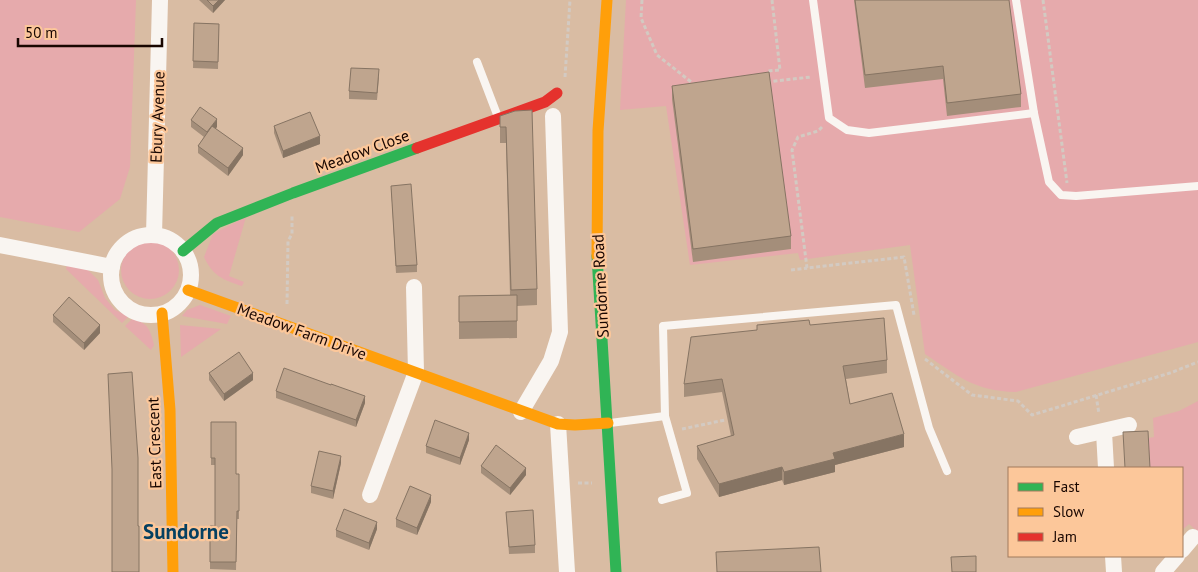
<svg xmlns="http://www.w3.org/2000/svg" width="1198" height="572" font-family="'PT Sans',sans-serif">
<rect width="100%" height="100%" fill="#d9bca3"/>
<g fill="#e6aaac">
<polygon points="0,0 136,0 130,167 120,199 79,232 0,217"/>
<path d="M626,0h572v342l-182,50c-42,-1 -58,-16 -91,-38l-15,-109 -110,15 -2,-7 -108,12 -24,-159 -46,4z"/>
<path d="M246,217l-17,59 15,6 -2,4c-19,-6 -29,-10 -38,-29l9,-23z"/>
<circle cx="150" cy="270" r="29"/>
<polygon points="67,265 88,270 98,280 105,298 115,310 129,316 122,323 66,269"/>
<polygon points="200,305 231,316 227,324 182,316 187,310"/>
<path d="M133,318c15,6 17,11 21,27l-3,5 -26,-24z"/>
<polygon points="180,325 221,329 181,357"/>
<polygon points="1198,401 1198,532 1189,524 1182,530 1182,468 1149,468 1148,438 1154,437 1153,418 1179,411"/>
</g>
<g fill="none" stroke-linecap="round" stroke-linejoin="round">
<g stroke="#d3cac2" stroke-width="3" stroke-dasharray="4 2.5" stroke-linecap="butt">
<polyline points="642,0 641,18 657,55 695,85"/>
<polyline points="1043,0 1067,183"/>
<polyline points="767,76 767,71 780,70 772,0"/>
<polyline points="565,77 570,0"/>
<polyline points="767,82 811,77"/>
<polyline points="822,127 818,131 798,137 792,150 807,268 904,257 914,315"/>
<polyline points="791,270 807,268"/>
<polyline points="287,304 288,241 292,234 292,214"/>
<polyline points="925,359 972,395 1018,401 1032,415 1170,373 1198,362"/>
<polyline points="1096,395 1099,414"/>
<polyline points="682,429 725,420"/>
<polyline points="578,483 592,483"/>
</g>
<g stroke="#f9f5f1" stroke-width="8">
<polyline points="813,0 829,118 847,130 869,133 1034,113"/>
<polyline points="1016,0 1034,113 1049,182 1061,195 1076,196 1198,186"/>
<polyline points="477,62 498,117"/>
<polyline points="610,423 665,416 663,326 896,305 929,428 947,471"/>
<polyline points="662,500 687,493 665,416"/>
</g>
<g stroke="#f9f5f1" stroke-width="16">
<polyline points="154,235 160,0"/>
<circle cx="151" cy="275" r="40"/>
<polyline points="0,245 112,267"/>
<polyline points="521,412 551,361 560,332 553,116"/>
<polyline points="558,424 567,572"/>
<polyline points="1104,432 1106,468"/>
<polyline points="1077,437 1129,425"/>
<polyline points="370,495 416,372 414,287"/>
<polyline points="1182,550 1193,537"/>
<polyline points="1113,556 1114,572"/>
<polyline points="1163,572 1177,556"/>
</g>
<g stroke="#30b455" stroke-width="11">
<polyline points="183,251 217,223 293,193 417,148"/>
<polyline points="597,256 616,572"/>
</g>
<g stroke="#ff9f0a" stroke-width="11">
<polyline points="597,256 598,131 607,0"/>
<polyline points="188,290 558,424 575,425 608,423"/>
<polyline points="162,313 170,410 173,572"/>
</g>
<polyline stroke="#e5322d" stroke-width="11" points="417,148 545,102 557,93"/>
</g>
<g fill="#a48e7a">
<polygon points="199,0 225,0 213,13"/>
<polygon points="854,0 1009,0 1021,94 1021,107 947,116 943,79 865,88"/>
<polygon points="194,23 219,24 218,69 193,68"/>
<polygon points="379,77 377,100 349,99 349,91"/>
<polygon points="672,86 791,236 791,249 693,262 672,99"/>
<polygon points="515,111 537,289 537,305 517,306 517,338 459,339 459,296 510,295 506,143 500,143 500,116"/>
<polygon points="191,120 217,127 215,128 243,155 228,176 198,153 198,146 204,137 191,127"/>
<polygon points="274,126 320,144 283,158 274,133"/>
<polygon points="391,186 417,265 417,272 396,273"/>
<polygon points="53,315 100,333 84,350 53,322"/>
<polygon points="757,325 810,325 887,360 887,373 846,379 850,404 904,447 835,465 835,472 784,485 782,480 719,497 697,459 697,446 731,436 722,392 684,397 684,384 757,330"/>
<polygon points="209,373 253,380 224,401 209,380"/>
<polygon points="276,391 365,403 356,427 276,398"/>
<polygon points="211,422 236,474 239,474 239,519 237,519 236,570 210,569 210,526 215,526 215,465 211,465"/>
<polygon points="469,440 460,465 426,453 426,446"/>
<polygon points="341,463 333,499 311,493 311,486"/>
<polygon points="481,466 526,475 510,495 481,473"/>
<polygon points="431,502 417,535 396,527 396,519"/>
<polygon points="506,512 535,545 535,553 509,554"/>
<polygon points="377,529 369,550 336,537 336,530"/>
</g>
<g fill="#867463">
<polygon points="219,0 225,0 213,13 213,6"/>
<polygon points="217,119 217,127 207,139 207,132"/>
<polygon points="320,136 320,144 283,158 283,151"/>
<polygon points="243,148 243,155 228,176 228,168"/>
<polygon points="100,325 100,333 84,350 84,343"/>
<polygon points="253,373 253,380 224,401 224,394"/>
<polygon points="365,396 365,403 356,427 356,420"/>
<polygon points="469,433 469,440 460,465 460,458"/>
<polygon points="904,434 904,447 835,465 835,472 784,485 784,472 833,453"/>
<polygon points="341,456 341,463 333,499 333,491"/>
<polygon points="782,467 782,480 719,497 719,484"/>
<polygon points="526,468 526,475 510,495 510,488"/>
<polygon points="431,495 431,502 417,535 417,528"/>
<polygon points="377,522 377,529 369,550 369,543"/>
</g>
<g fill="#bfa58e" stroke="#867463">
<polygon points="207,0 219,0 213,6"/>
<polygon points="855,0 1009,0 1021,94 947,103 943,66 865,75"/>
<polygon points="194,23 219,24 218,62 193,61"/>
<polygon points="351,68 379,69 377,93 349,91"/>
<polygon points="769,72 791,236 693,249 672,86"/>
<polygon points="200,107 217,119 207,132 191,120"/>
<polygon points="532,110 537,289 511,290 506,127 500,127 500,116 515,111"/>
<polygon points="310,112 320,136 283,151 274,126"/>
<polygon points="212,126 243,148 228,168 198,146"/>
<polygon points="411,184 417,265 396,266 391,186"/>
<polygon points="517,295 517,321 459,322 459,296"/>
<polygon points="69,297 100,325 84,343 53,315"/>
<polygon points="884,318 887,360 843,366 850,404 892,393 904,434 833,453 835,459 784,472 782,467 719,484 697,446 734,435 722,379 684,384 691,337 757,330 757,325 809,320 810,325"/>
<polygon points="239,352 253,373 224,394 209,373"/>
<polygon points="284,368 331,385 331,384 365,396 356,420 276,391"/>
<polygon points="132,372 138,458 138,526 139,526 139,572 112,572 112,469 108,374"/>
<polygon points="435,420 469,433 460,458 426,446"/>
<polygon points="211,422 236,422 236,474 239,474 239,511 237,511 236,562 210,562 210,526 215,526 215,458 211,458"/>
<polygon points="1148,431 1150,468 1125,468 1123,432"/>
<polygon points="496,445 526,468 510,488 481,466"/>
<polygon points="319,451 341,456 333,491 311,486"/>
<polygon points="410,486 431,495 417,528 396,519"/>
<polygon points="344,509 377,522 369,543 336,530"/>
<polygon points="533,510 535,545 509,547 506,512"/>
<polygon points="819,547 821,572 717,572 716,552"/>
<polygon points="976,556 976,572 952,572 951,557"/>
</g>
<g text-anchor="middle" stroke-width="4.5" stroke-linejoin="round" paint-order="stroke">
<g font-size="16" fill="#180600" stroke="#fcc79a">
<text transform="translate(157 117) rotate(-88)" y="6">Ebury Avenue</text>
<text transform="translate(362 151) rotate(-20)" y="6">Meadow Close</text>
<text transform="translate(600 286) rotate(-93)" y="6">Sundorne Road</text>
<text transform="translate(302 331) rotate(20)" y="6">Meadow Farm Drive</text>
<text transform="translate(154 443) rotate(-92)" y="6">East Crescent</text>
</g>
<g font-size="21" font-weight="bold" fill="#054061" stroke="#fcc79a">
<text x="186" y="539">Sundorne</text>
</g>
</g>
<rect x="1008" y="467" width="175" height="90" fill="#fcc79a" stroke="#a17a5c"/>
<rect x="1018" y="483" width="25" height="8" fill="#30b455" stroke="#a17a5c"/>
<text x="1053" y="492" font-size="15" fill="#180600">Fast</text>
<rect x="1018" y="508" width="25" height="8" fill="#ff9f0a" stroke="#a17a5c"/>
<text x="1053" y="517" font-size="15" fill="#180600">Slow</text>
<rect x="1018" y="533" width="25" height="8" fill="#e5322d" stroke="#a17a5c"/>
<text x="1053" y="542" font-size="15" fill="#180600">Jam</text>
<path d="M18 38v8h144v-8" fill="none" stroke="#180600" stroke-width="2.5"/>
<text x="25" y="38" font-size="15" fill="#180600" stroke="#fcc79a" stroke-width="4" paint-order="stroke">50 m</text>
</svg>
